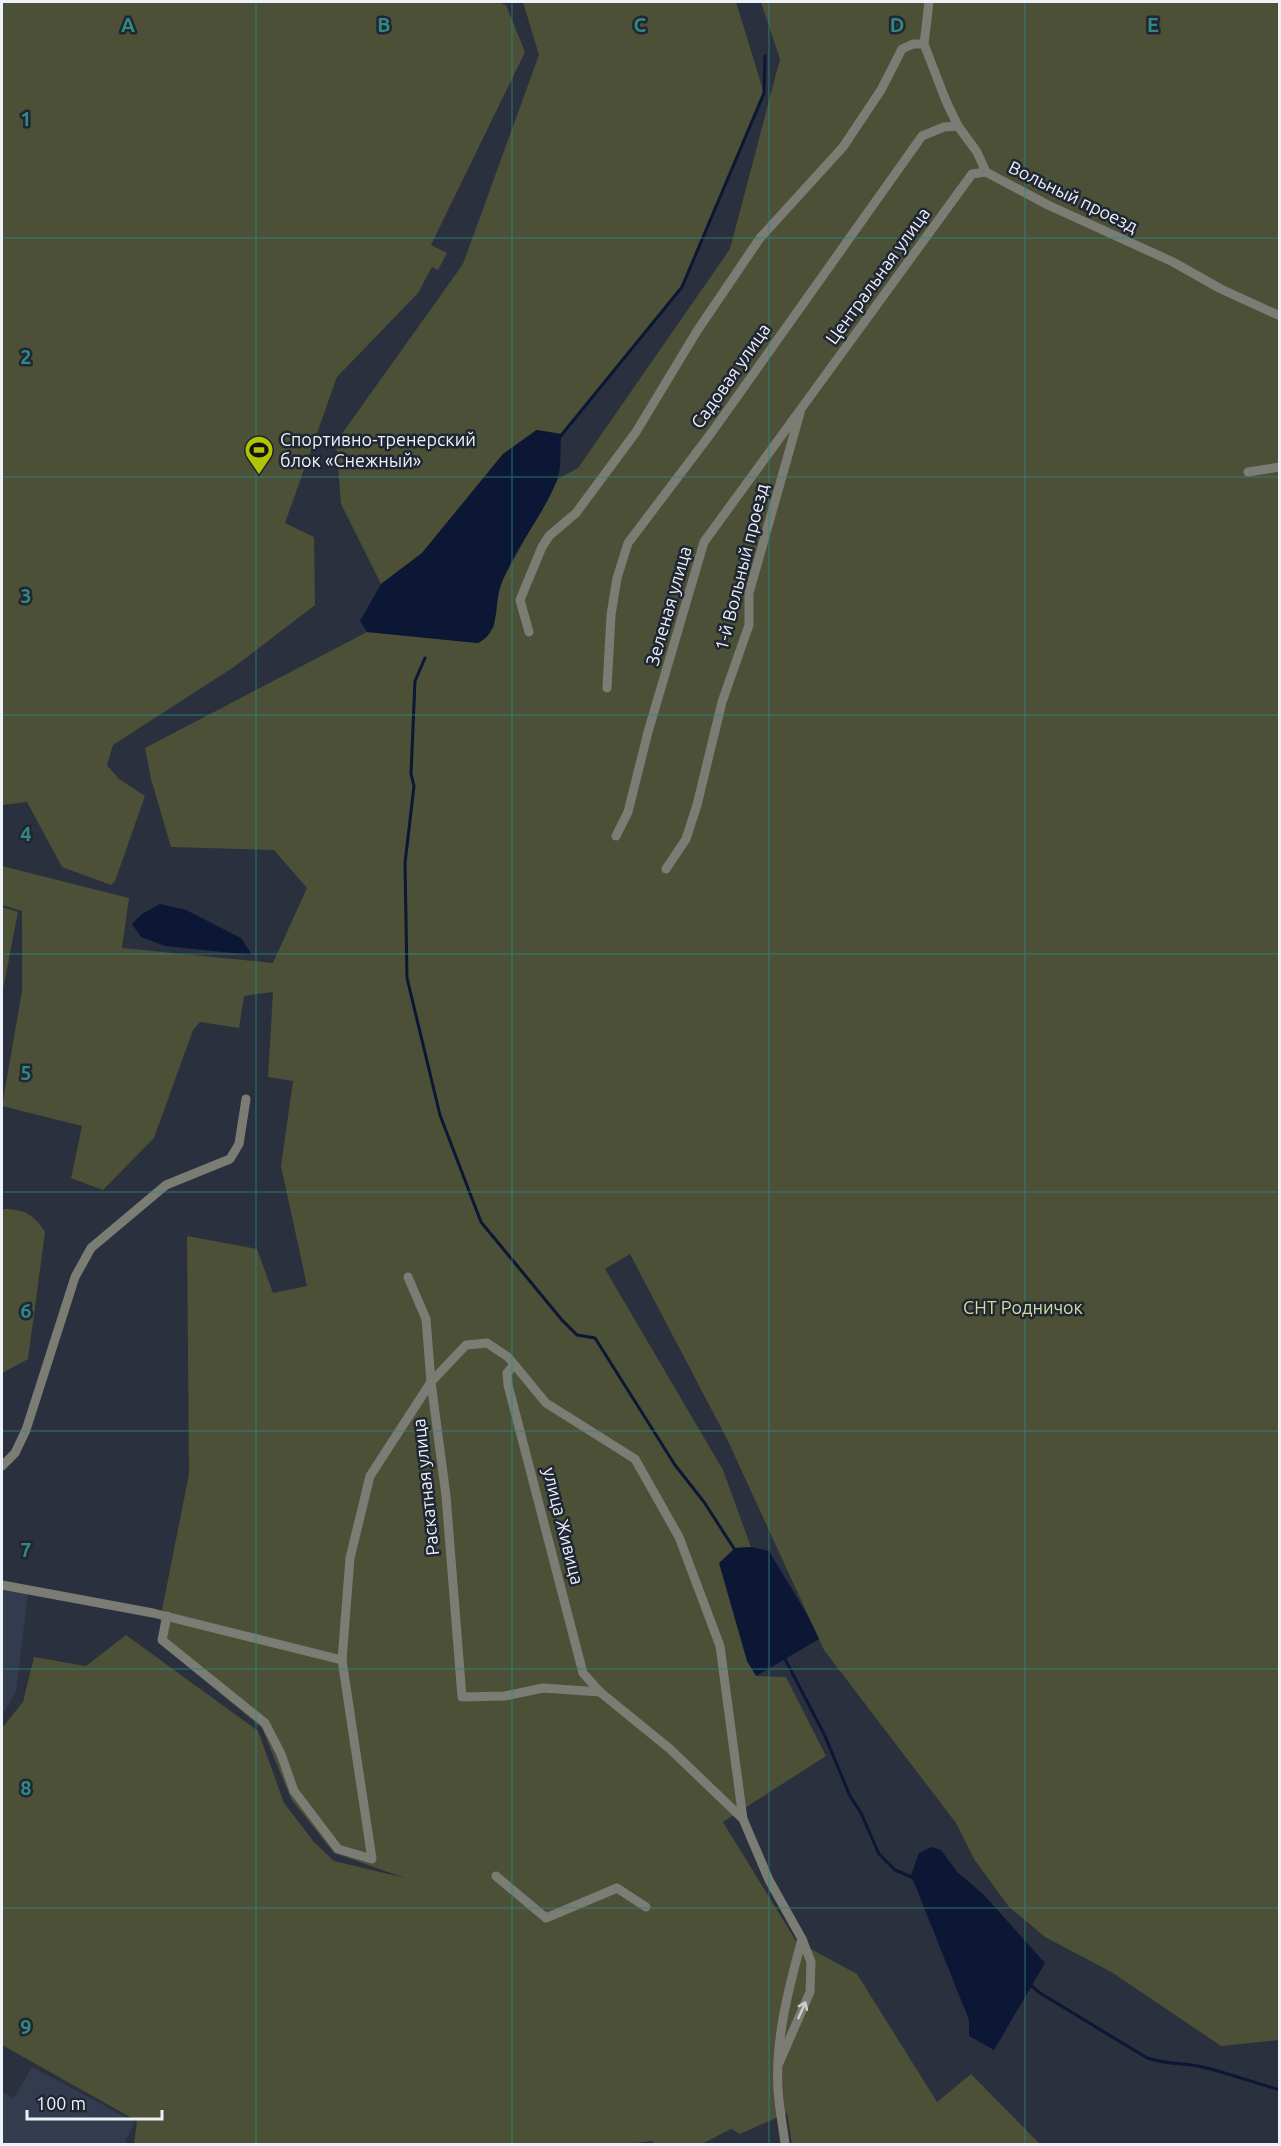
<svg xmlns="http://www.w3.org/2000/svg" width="1281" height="2146" font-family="Ubuntu,sans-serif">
<rect width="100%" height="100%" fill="#2a303d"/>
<g fill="#333c4e">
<polygon points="2,1589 28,1593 16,1692 2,1715"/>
<polygon points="32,2067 135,2122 125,2141 126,2144 2,2144 2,2091 13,2099"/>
</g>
<g fill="#4b5037">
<polygon points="2,2 499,2 506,5 525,52 431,245 447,253 438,270 432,267 418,293 337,377 285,523 314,537 315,605 234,667 113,745 107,765 119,779 145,796 115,881 111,885 62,867 27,802 2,805"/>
<polygon points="523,2 736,2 764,93 682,287 561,434 536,430 503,454 422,553 381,584 341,504 336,442 463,264 539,55"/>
<polygon points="761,2 1279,2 1279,2040 1221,2046 1113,1973 1045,1937 1009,1907 974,1859 956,1823 824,1650 727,1439 630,1254 605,1269 723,1470 751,1547 735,1548 747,1661 757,1676 786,1677 826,1756 723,1822 796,1941 857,1974 937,2102 971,2074 1040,2144 792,2144 787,2113 740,2134 731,2129 702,2144 655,2144 652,2141 629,2144 134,2144 137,2121 2,2045 2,1728 23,1702 34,1657 86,1666 126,1635 258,1731 284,1803 314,1842 334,1861 405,1878 334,1853 291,1799 262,1728 159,1643 161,1615 189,1474 187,1236 257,1249 273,1293 307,1286 281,1166 293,1081 268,1077 273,992 244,996 239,1028 200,1022 193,1030 154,1138 103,1190 71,1178 82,1126 2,1106 22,991 22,911 2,905 2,866 129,898 122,948 273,963 307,888 274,850 171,847 151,779 145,748 367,632 478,643 494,627 496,601 502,581 558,479 578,468 730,249 780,59"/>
<polygon points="2,907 18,912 2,995"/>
<path d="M4,1209c21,0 30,6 41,23l-17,127 -24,13h-2v-161z"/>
</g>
<g fill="#0b1734">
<path d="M537,430l24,4c-1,14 1,33 -4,46 -14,36 -41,66 -55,102 -9,21 0,50 -24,61l-111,-11 -7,-11 21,-37 41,-31 81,-99z"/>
<polygon points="160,904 186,910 241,938 252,955 165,946 141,937 132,924 142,914"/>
<path d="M751,1547l18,4c17,30 37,58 50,88l-63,37 -9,-15 -28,-98 16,-15z"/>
<polygon points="932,1847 941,1850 957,1872 983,1894 1045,1963 994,2050 969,2036 969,2020 911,1875 919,1853"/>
</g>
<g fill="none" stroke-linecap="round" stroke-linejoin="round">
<g stroke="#0b1734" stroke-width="3">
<polyline points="559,438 682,287 764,93 765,56"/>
<polyline points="425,658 415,681 411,774 414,786 405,863 407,978 440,1115 481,1222 562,1320 577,1335 595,1338 675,1465 704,1502 735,1550"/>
<polyline points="784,1657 825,1736 850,1796 861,1813 879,1854 895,1870 914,1878"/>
<path d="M1029,1984l11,9 107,65c17,6 33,5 51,8 27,6 54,16 82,24"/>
</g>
<g stroke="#7b7d75" stroke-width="9">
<polyline points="929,2 924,44 946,101 958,126 977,152 986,172 1048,205 1173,262 1221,289 1280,316"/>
<polyline points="1248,472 1280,467"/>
<polyline points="529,632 520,600 542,547 549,536 576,513 636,432 697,331 760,238 843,147 881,90 902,49 913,44 924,44"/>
<polyline points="607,688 611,615 617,578 628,543 712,432 922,136 944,127 958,126"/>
<polyline points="616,836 628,812 648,732 704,542 972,174 986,172"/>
<polyline points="666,869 686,839 697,805 722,702 749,625 749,593 800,413"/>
<polyline points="408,1277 426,1319 431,1382 446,1496 462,1697 505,1696 543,1688 600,1692 670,1749 743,1819 769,1880 802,1939 811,1962 810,1992 779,2063"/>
<polyline points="514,1365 507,1373 508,1385 583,1673 600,1692"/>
<polyline points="2,1466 15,1453 26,1430 75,1277 91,1248 166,1185 230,1159 239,1144 246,1099"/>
<polyline points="2,1585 153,1613 342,1660"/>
<polyline points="167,1616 162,1640 265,1723 281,1754 294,1791 338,1849 372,1859 342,1660 350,1558 370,1476 431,1382 466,1345 487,1343 508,1357 546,1403 635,1459 679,1537 720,1646 743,1819"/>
<polyline points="496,1876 546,1918 617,1888 646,1907"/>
<path d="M785,2144c-2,-18 -6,-36 -7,-55 -3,-50 11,-102 24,-150"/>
</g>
</g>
<defs><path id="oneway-shaft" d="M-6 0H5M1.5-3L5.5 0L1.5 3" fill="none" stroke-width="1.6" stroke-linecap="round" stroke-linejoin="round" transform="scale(1.5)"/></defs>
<use stroke="#cbced1" href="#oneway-shaft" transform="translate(802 2010) rotate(-66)"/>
<path fill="none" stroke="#308883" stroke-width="1.5" stroke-opacity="0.55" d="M256,2v2142M512,2v2142M769,2v2142M1025,2v2142M2,238h1278M2,477h1278M2,715h1278M2,954h1278M2,1192h1278M2,1431h1278M2,1669h1278M2,1908h1278"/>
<defs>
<g id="stadium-pin" transform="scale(1.5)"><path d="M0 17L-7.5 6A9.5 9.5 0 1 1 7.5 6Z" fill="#afc504" stroke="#202632"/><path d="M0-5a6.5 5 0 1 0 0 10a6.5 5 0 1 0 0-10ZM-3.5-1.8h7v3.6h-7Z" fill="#111"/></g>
</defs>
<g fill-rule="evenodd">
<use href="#stadium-pin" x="259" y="450"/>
</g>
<g text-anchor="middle" stroke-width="5" stroke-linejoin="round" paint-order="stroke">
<g font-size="18" fill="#edf1f9" stroke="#202632">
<text transform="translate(1073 197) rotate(26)" y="6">Вольный проезд</text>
<text transform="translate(878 276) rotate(-54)" y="6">Центральная улица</text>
<text transform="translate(731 376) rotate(-55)" y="6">Садовая улица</text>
<text transform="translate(742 567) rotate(-76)" y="6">1-й Вольный проезд</text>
<text transform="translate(669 606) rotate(-74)" y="6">Зеленая улица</text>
<text transform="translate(426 1487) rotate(-96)" y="6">Раскатная улица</text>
<text transform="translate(563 1526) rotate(76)" y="6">улица Живица</text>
</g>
<g font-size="18" fill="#edf1f9" stroke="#202632" text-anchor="start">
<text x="280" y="446">Спортивно-тренерский<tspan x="280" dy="21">блок «Снежный»</tspan></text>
</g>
<g font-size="18" fill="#d0de9a" stroke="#202632">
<text x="1023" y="1314">СНТ Родничок</text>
</g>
</g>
<g font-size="20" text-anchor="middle" font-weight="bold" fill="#308883" stroke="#202632" stroke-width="5" stroke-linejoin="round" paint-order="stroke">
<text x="128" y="32">A</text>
<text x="384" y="32">B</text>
<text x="640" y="32">C</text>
<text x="897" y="32">D</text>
<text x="1153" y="32">E</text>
<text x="26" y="126">1</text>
<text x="26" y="364">2</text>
<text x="26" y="603">3</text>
<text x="26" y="841">4</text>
<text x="26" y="1080">5</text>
<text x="26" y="1318">6</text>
<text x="26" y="1557">7</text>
<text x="26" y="1795">8</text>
<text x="26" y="2034">9</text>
</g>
<rect width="1281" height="2146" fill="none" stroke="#edf1f9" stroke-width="6"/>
<path d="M27 2110v9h135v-9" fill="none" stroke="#edf1f9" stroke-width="3"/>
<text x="36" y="2110" font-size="18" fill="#edf1f9" stroke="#202632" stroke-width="4.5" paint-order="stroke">100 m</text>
</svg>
